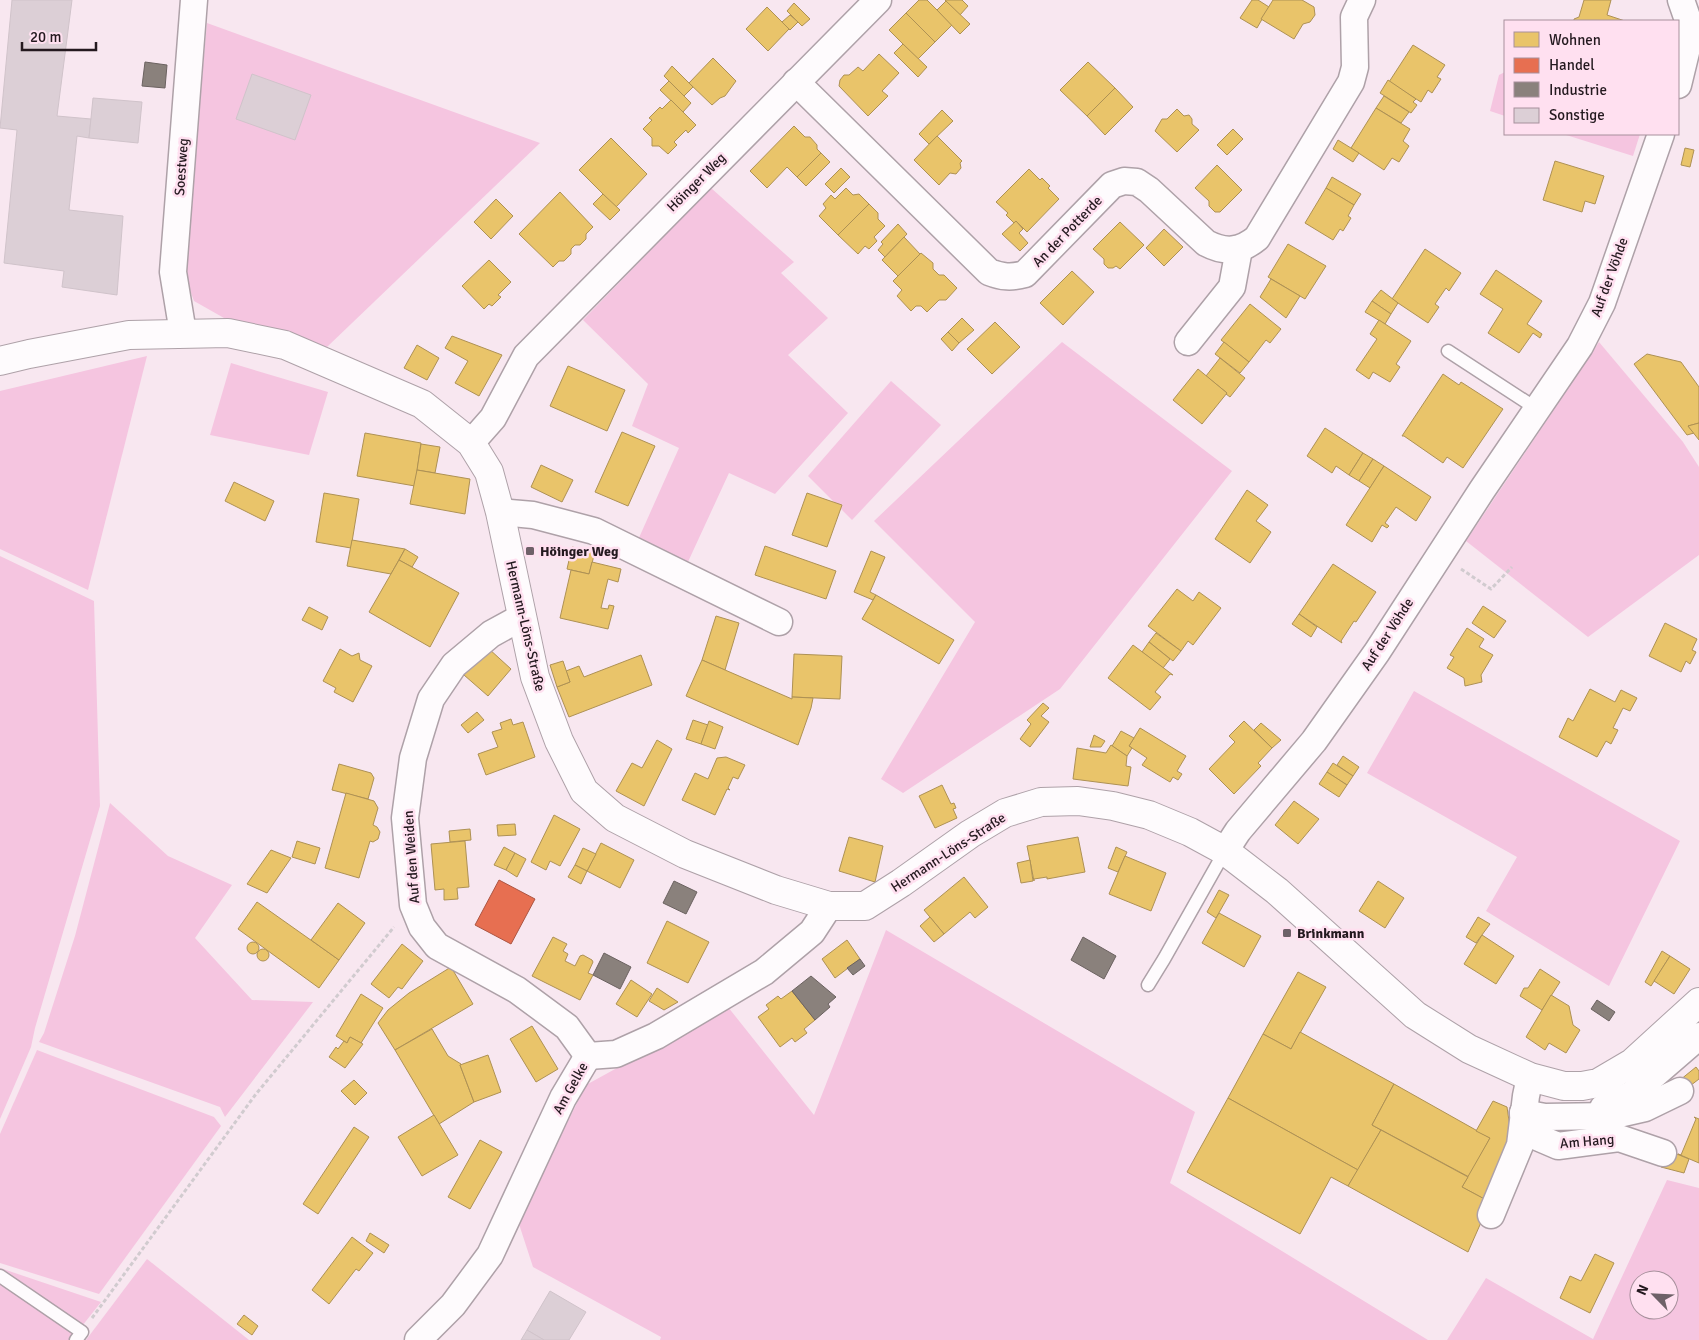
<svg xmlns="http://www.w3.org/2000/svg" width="1699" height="1340" font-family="Signika,sans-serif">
<rect width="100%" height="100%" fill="#f8e7f0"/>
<g fill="#f5c5e0" fill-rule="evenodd">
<polygon points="207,23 540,143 327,347 224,318 194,301 184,274"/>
<polygon points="1505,72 1505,116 1490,111 1499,75"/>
<polygon points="1563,134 1640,134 1633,156"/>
<polygon points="711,188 794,262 781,273 828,318 788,355 848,413 775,494 729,473 687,564 638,540 679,448 632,426 648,384 583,320"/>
<polygon points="1062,342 1232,471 1060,689 903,793 881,779 975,622 874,521"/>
<polygon points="1599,342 1683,442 1699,467 1699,555 1588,637 1466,541"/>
<polygon points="147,356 88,590 0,549 0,391"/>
<polygon points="231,363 328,392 309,455 210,435"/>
<polygon points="891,381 941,425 852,520 808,476"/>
<polygon points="0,556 94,601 100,806 35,1028 31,1047 0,1119"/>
<polygon points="1414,691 1680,841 1609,986 1486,911 1517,857 1367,773"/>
<polygon points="110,803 168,856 232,885 195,938 252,1000 313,1002 225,1117 220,1107 39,1042 44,1033 75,936"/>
<polygon points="886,930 1195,1112 1170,1183 1428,1340 660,1340 661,1337 533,1267 518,1221 586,1085 728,1007 814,1115"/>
<polygon points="37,1050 214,1117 221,1126 99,1294 0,1263 0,1134"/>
<path d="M1667,1180l32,8v152h-252l39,-62 107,61zM1639,1280h30v30h-30z"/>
<polygon points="147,1259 249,1340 86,1340"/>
<polygon points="0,1268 101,1302 71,1340 0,1340"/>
</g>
<g fill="#e9c46a" stroke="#ae9154">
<polygon points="919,0 927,0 952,25 935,42 906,13"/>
<polygon points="945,0 962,0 968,6 960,15"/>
<polygon points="1252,0 1258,0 1269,7 1257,28 1240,18"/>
<polygon points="1273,0 1302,0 1314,7 1315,15 1310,22 1303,24 1294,39 1261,19"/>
<polygon points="1584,0 1611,0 1607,15 1625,21 1574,21 1574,19 1579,17"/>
<polygon points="946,1 970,24 960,34 937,10"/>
<polygon points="794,3 810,19 802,26 787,11"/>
<polygon points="767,7 789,29 768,51 746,29"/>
<polygon points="906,13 935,42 918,59 889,30"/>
<polygon points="790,15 798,22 790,30 782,22"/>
<polygon points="903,44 927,67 918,77 894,53"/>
<polygon points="1413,45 1445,65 1437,77 1441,79 1432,93 1428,90 1421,102 1389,82"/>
<polygon points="879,54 899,73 882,91 888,96 868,116 839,86 840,80 844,75 849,75 858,67 863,71"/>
<polygon points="713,58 736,81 725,96 720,98 712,105 689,83"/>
<polygon points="1088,62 1115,88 1087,116 1060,90"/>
<polygon points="672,66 693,87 684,96 664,76"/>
<polygon points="1388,80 1416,99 1413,102 1417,105 1411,113 1380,93"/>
<polygon points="669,81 691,103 683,112 660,90"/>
<polygon points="1115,88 1133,107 1105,135 1087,116"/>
<polygon points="1384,96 1409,112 1401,123 1376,108"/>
<polygon points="671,100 696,125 688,133 686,130 674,142 677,145 668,154 659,146 652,146 652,138 643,129 652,120 649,118 660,107 662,109"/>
<polygon points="1376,108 1410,129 1403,141 1409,146 1399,162 1392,158 1384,170 1351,148"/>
<polygon points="1177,109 1184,116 1189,115 1192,119 1192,124 1199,130 1177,152 1155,131 1162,119 1167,119"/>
<polygon points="942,110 953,121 929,144 919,134"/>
<polygon points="794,126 805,137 810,137 817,145 817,149 821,153 797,177 787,167 767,188 750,171"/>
<polygon points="1233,129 1243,139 1227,155 1217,145"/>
<polygon points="937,136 962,161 960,163 961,168 956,174 950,173 939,185 914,160"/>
<polygon points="611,138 647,174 616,207 579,170"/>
<polygon points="1338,140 1359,153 1353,162 1333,149"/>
<polygon points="1685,148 1694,150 1690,167 1681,165"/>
<polygon points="821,153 830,162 806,186 797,177"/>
<polygon points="1555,161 1604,176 1595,204 1585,201 1582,212 1543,200"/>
<polygon points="1217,165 1242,190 1220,212 1215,212 1209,206 1209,201 1195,188"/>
<polygon points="841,168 850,177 834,193 825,184"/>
<polygon points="1029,169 1040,180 1042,178 1050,186 1048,188 1059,199 1027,232 1016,221 1014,223 1006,215 1008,213 996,202"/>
<polygon points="1332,177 1361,194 1354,205 1326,188"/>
<polygon points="846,188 853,195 859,194 869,204 838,235 819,216 826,208 823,204 831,195 835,199"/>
<polygon points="1326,188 1354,205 1348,216 1351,218 1343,231 1340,229 1333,240 1305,223"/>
<polygon points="560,192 593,227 586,234 586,239 580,245 575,245 571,249 571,254 564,261 559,261 553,267 519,234"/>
<polygon points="603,194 620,210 610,220 593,204"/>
<polygon points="496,199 513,216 491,239 474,222"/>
<polygon points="869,204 878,213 878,219 885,226 874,237 877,241 869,249 865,246 858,254 838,235"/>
<polygon points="1016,221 1023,229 1019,233 1028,243 1020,251 1002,234"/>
<polygon points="1120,222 1144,245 1120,269 1116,266 1113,268 1108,268 1104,264 1104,259 1093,249"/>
<polygon points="898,224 907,234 885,257 878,250 883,244 881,242"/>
<polygon points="1164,229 1183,247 1164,266 1146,248"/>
<polygon points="904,237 920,254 898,276 882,260"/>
<polygon points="1288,244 1326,266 1305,299 1268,277"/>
<polygon points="1425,249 1461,273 1449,291 1446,288 1435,304 1439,307 1428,323 1392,299"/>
<polygon points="921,253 933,263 933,269 939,275 944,275 957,288 946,300 939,300 927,312 921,306 916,306 911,311 897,296 902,290 893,281"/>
<polygon points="489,260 511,282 498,295 501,297 492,306 489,304 484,309 462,286"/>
<polygon points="1496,270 1542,301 1527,324 1542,334 1540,338 1533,333 1519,353 1488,333 1503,309 1480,294"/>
<polygon points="1072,271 1094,292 1063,325 1040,303"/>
<polygon points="1271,279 1300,296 1286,318 1260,297"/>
<polygon points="1381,290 1398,303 1391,314 1372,301"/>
<polygon points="1372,301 1391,314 1385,324 1365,312"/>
<polygon points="1250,304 1281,329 1270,343 1266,340 1249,362 1221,340"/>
<polygon points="962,318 974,330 959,343 948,332"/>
<polygon points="1379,320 1411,341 1396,364 1400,367 1390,382 1373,372 1369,379 1356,370 1377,339 1370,334"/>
<polygon points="995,322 1020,347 992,374 967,349"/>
<polygon points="948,332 959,343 952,351 941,339"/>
<polygon points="452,336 502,355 479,396 455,383 468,361 445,348"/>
<polygon points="1224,342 1249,362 1240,373 1215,354"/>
<polygon points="417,345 439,358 427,380 404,368"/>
<polygon points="1647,354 1681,362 1699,387 1699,423 1688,426 1694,433 1687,435 1634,364"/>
<polygon points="1220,358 1245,378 1230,397 1226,394 1227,393 1206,376"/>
<polygon points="568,366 625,390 607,431 550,406"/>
<polygon points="1198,369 1227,393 1202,424 1173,400"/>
<polygon points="1443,374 1459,385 1461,382 1503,409 1463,468 1447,457 1443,463 1404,436 1402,436"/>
<polygon points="1699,423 1699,440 1688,426"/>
<polygon points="1325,428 1363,453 1349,475 1336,466 1332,473 1307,456"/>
<polygon points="622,432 655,446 628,506 595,492"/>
<polygon points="365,433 421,443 415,486 357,476"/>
<polygon points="421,444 440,447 435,473 417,470"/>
<polygon points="1363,453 1373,459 1359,481 1349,475"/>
<polygon points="1373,459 1384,466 1370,488 1359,481"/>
<polygon points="541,465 573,480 562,502 531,487"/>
<polygon points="1384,466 1431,497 1416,521 1396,507 1385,523 1389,526 1387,528 1382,525 1372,542 1346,525"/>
<polygon points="417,470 470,479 465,514 410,504"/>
<polygon points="234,482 274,501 265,521 225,501"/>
<polygon points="1247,490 1268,505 1256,521 1271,532 1250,563 1215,539"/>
<polygon points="324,493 359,499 351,548 316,542"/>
<polygon points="807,493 842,505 827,547 792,535"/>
<polygon points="352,540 405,549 391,574 347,566"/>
<polygon points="765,546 836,571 826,599 755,575"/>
<polygon points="572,547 595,552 589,574 567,569"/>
<polygon points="405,549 418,557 412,567 399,560"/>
<polygon points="871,551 885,557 870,592 876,595 873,600 854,592"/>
<polygon points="399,560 459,593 430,647 369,612"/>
<polygon points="592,562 621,569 618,582 608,579 601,608 608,609 609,605 614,606 608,629 560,618 571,570 589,574"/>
<polygon points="1333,564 1376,592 1356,622 1354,621 1341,641 1342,643 1299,614"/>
<polygon points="1177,589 1193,601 1199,592 1221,608 1193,645 1188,641 1181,651 1148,626"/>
<polygon points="876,595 954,640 939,664 862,619"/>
<polygon points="1483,606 1506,621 1494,638 1472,623"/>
<polygon points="309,607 328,617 322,630 302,620"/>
<polygon points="1299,614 1317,627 1311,637 1292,624"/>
<polygon points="716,616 739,623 725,670 702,660"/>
<polygon points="1665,623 1697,639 1692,650 1696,652 1690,664 1686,661 1681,672 1649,656"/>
<polygon points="1467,628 1484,639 1479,647 1493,655 1481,675 1482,682 1465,686 1464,678 1447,668 1454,657 1450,655"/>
<polygon points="1156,633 1181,651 1173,661 1149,642"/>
<polygon points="1149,642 1170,659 1163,668 1142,652"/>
<polygon points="1133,645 1173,675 1170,674 1155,692 1161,697 1150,710 1108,678"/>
<polygon points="488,648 511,669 488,696 464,675"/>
<polygon points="340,649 352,656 359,653 360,660 372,666 353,702 334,692 336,688 323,681"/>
<polygon points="794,654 842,656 840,699 792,697"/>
<polygon points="641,655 652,685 569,717 557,687 570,682 566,671 579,666 584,677"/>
<polygon points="702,660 792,699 792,697 813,698 811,708 798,745 686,696"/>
<polygon points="563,661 570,682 557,687 550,665"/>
<polygon points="1590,689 1615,702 1621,690 1637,698 1630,711 1623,708 1613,728 1618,730 1611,744 1606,741 1597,757 1559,737 1568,718 1573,721"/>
<polygon points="1043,703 1049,708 1041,716 1049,722 1030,747 1020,739 1031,724 1027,720"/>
<polygon points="477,712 484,720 468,733 461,725"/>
<polygon points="511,719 513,725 523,722 535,757 486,775 478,754 498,747 492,732 502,729 500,723"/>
<polygon points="693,720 708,725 701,744 686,739"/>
<polygon points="709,721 723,727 715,749 701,744"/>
<polygon points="1244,721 1272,748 1258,763 1261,766 1234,794 1209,769 1235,742 1229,736"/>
<polygon points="1261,723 1281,740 1272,748 1254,730"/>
<polygon points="1140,728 1186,756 1177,771 1182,774 1178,780 1173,777 1170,782 1142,765 1147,758 1129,746"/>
<polygon points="1121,731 1134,738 1129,746 1132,748 1127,756 1112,746"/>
<polygon points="1094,735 1105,741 1101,747 1090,747"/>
<polygon points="657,740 672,749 644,806 616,791 632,763 642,768"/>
<polygon points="1111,745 1127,756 1126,766 1131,767 1128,786 1073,779 1077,748 1106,753"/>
<polygon points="1343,756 1359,767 1353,776 1337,765"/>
<polygon points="726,757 745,765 738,779 733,777 728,788 730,790 727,789 715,815 682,800 695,773 708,779 717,758"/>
<polygon points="1333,763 1353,776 1347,785 1327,772"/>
<polygon points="339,764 371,773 374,778 368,799 332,790"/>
<polygon points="1327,772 1347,785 1339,797 1319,784"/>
<polygon points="942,785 951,804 954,803 956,808 953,809 957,818 935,828 919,796"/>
<polygon points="346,793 374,801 378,808 373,825 377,827 380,832 378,839 373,842 370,841 359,878 325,868"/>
<polygon points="1294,801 1319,819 1298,844 1275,825"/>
<polygon points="554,815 580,829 560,866 550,861 546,870 531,862"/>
<polygon points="515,824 516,835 498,836 497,825"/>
<polygon points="470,829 471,840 450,842 449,831"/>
<polygon points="849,837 883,846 875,882 839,871"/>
<polygon points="1078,837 1085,872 1047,879 1047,877 1034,879 1034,881 1027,846"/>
<polygon points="297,841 320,848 315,864 292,857"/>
<polygon points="465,841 469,887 457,888 458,899 444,900 444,889 435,890 431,844"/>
<polygon points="601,843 634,860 620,888 587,871"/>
<polygon points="504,847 515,853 506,870 494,865"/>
<polygon points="1116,847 1127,852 1118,872 1108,868"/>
<polygon points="583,848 596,854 587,871 575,865"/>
<polygon points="271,850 291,858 267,893 247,884"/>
<polygon points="515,853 526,859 517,877 506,870"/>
<polygon points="1125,856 1166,873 1151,911 1109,894"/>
<polygon points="1030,860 1033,881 1021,883 1017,863"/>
<polygon points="575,865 587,871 581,884 568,877"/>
<polygon points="964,877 988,907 975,918 970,912 944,934 924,910"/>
<polygon points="1378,881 1404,898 1385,928 1359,911"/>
<polygon points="1219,890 1229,895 1216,918 1207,912"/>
<polygon points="257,902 339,960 319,988 238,929"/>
<polygon points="338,903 365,923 339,960 311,940"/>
<polygon points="1219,913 1261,936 1244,967 1202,943"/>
<polygon points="930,917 944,934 934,942 920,926"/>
<polygon points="1478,917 1490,924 1476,943 1466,937"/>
<polygon points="667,921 709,942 688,983 647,963"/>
<polygon points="1482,935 1514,956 1496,984 1464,964"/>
<polygon points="553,937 567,944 563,951 568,954 565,961 575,966 580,956 583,955 592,960 593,962 588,973 593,975 580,1000 532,976"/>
<polygon points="847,940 860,959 835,978 822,959"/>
<circle cx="253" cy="948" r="6"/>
<polygon points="402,944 423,961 402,989 398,987 389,998 371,984"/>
<circle cx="263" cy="955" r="6"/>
<polygon points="1662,951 1670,956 1651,986 1645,982"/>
<polygon points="1670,956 1690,969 1674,994 1654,981"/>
<polygon points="451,967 473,1004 395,1050 378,1023 388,1010 409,993"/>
<polygon points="1540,969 1560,982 1542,1010 1520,996 1524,988 1528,988"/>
<polygon points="1298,972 1326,987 1291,1049 1263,1034"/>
<polygon points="631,980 652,994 637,1017 616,1004"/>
<polygon points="657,988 678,1002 664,1010 649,1001"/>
<polygon points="792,991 815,1020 804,1029 807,1033 795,1042 792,1038 780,1047 758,1017 769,1009 766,1005 778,996 781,999"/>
<polygon points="361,994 383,1008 361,1043 350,1037 347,1043 336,1036"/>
<polygon points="1551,995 1569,1006 1573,1025 1580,1030 1566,1053 1549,1043 1545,1050 1526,1037"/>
<polygon points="532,1026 558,1069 536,1082 510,1039"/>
<polygon points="432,1029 448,1056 461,1064 460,1065 474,1102 439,1124 395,1050"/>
<polygon points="1300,1032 1394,1084 1372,1125 1381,1130 1358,1170 1228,1098 1263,1034 1291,1049"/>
<polygon points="350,1037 363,1044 345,1068 329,1057 336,1047 338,1049 344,1041 347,1043"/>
<polygon points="488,1055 501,1092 474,1102 460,1065"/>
<polygon points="1696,1067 1699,1071 1699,1079 1686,1089 1680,1080"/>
<polygon points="354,1080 367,1093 355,1105 341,1091"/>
<polygon points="1394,1084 1490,1138 1469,1177 1372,1125"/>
<polygon points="1228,1098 1358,1170 1348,1186 1331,1177 1300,1234 1187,1172"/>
<polygon points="1493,1101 1507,1107 1512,1142 1490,1202 1462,1187 1490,1138 1476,1131"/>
<polygon points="434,1115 458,1155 422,1176 398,1137"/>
<polygon points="1694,1117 1699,1119 1699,1163 1678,1154 1681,1155 1696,1119"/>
<polygon points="354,1127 369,1137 318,1214 303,1204"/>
<polygon points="1381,1130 1468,1177 1462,1187 1490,1202 1468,1252 1348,1186"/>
<polygon points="480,1140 502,1152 470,1209 448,1197"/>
<polygon points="1667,1150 1689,1159 1684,1173 1661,1167"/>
<polygon points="370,1233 389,1245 384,1253 366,1241"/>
<polygon points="352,1237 373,1253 359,1271 356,1269 329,1304 312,1290"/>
<polygon points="1595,1254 1614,1263 1590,1313 1560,1298 1570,1276 1581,1281"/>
<polygon points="244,1315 258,1326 252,1335 237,1324"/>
</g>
<polygon fill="#e76f51" stroke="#ac5542" points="499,880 535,899 511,944 475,925"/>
<g fill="#8a817c" stroke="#6b6260">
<polygon points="145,62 167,65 165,88 142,86"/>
<polygon points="674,881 697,892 686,914 663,903"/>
<polygon points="1083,937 1116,956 1104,979 1071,960"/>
<polygon points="604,953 631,967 620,989 593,975"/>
<polygon points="860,959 865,966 853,975 847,968"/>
<polygon points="811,976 836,997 828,1004 830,1007 815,1020 792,991"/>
<polygon points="1597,1000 1615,1012 1609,1021 1591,1009"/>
</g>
<g fill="#dccfd6" stroke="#d0c3ca">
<polygon points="12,0 72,0 57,116 91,119 89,138 77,136 69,210 123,216 117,295 62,287 64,271 4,263 17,130 0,128"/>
<polygon points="252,74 311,95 295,140 236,119"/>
<polygon points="93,98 142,102 138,143 89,138"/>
<polygon points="550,1291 586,1312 569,1340 544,1340 527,1330"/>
<polygon points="527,1330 544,1340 521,1340"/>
</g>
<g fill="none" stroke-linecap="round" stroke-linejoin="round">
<g stroke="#aea1a8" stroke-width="15">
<g id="service">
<polyline points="1448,351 1537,409"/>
<polyline points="1148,985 1164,959 1225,851"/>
<polyline points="0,1276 82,1332 76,1340"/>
</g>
</g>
<g stroke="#aea1a8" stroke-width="29">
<g id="minor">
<path d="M796,82l193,190c13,5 22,6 36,2l87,-89 12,-4 13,1 12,8 57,53c19,10 34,9 51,-5l94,-156 4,-15 -1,-50 8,-17"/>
<polyline points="1678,85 1688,44 1689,23 1681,0"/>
<polyline points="183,333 173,272 194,0"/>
<polyline points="1188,342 1232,287 1239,249"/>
<polyline points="471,443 493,418 526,356 878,0"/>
<polyline points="500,512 533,515 594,531 779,622"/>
<polyline points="522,617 491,634 454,665 431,699 413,758 405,818 413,905 422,927 437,946 517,990 567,1027 588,1056"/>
<polyline points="1225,851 1238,831 1314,741 1377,652 1482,490 1580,346 1602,303 1661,134"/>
<polyline points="588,1056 616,1054 656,1036 764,972 812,932 829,906"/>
<polyline points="1603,1108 1632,1094 1699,1036"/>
<polyline points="1523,1113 1545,1117 1610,1116 1645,1108 1680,1091"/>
<polyline points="1523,1113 1537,1137 1558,1146 1619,1138 1663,1153"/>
<polyline points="1491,1215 1520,1145 1526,1096 1530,1077"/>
<polyline points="418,1340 453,1305 490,1255 563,1098 588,1056"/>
</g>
</g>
<g stroke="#aea1a8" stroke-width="30">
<polyline id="tertiary" points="0,361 29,354 129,335 228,333 285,345 422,404 471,443 489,472 500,512 535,677 559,741 584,791 615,818 685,854 776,890 829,906 865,906 901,883 970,834 1005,813 1041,802 1078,801 1113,806 1149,815 1190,832 1225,851 1277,891 1415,1015 1469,1049 1530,1077 1564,1086 1582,1086 1598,1083 1632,1063 1699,1002"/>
</g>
<g stroke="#d1cbcf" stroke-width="3" stroke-dasharray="4 2.5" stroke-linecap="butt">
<polyline points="1461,569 1491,589 1512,567"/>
<polyline points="92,1318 256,1094 394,927"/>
</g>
<use href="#service" stroke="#fefbfd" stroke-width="12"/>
<use href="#minor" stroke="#fefbfd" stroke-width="26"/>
<use href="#tertiary" stroke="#fefbfd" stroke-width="28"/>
</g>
<g fill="#6e6168" stroke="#ffe0f0" stroke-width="2">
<rect x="525" y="546" width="10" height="10" rx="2.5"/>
<rect x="1282" y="928" width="10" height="10" rx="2.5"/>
</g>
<g text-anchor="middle" stroke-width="5" stroke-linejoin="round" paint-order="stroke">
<g font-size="14" fill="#24191f" stroke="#ffe0f0">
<text transform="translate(181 167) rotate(-86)" y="5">Soestweg</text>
<text transform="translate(696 182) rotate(-45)" y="5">Höinger Weg</text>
<text transform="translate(1067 231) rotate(-46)" y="5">An der Potterde</text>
<text transform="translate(1609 277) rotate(-70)" y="5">Auf der Vöhde</text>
<text transform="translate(526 626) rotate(77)" y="5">Hermann-Löns-Straße</text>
<text transform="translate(1387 634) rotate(-57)" y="5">Auf der Vöhde</text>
<text transform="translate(948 852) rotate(-33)" y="5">Hermann-Löns-Straße</text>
<text transform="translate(411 857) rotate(-94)" y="5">Auf den Weiden</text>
<text transform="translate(570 1088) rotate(-61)" y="5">Am Gelke</text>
<text transform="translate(1587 1141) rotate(-5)" y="5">Am Hang</text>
</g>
<g font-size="14" font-weight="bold" fill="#24191f" stroke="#ffe0f0" text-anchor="start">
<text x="540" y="556">Höinger Weg</text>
<text x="1297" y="938">Brinkmann</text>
</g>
</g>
<rect x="1504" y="20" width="175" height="115" fill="#ffe0f0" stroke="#a7909c"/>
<rect x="1514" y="32" width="25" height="15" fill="#e9c46a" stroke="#a7909c"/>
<text x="1549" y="45" font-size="15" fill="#24191f">Wohnen</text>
<rect x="1514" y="58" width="25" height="15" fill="#e76f51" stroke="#a7909c"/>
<text x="1549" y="70" font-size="15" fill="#24191f">Handel</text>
<rect x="1514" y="82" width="25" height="15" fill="#8a817c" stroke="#a7909c"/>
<text x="1549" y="95" font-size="15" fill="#24191f">Industrie</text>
<rect x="1514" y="108" width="25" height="15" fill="#dccfd6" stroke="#a7909c"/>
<text x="1549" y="120" font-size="15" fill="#24191f">Sonstige</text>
<g transform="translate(1654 1295) rotate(294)"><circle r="24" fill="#ffe0f0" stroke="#a7909c"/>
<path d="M0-4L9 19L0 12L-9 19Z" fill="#6e6168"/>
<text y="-8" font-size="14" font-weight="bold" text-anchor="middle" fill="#24191f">N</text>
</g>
<path d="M22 42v8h74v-8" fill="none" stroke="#24191f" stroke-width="2.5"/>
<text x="30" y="42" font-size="15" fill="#24191f" stroke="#ffe0f0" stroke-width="4" paint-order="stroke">20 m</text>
</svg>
